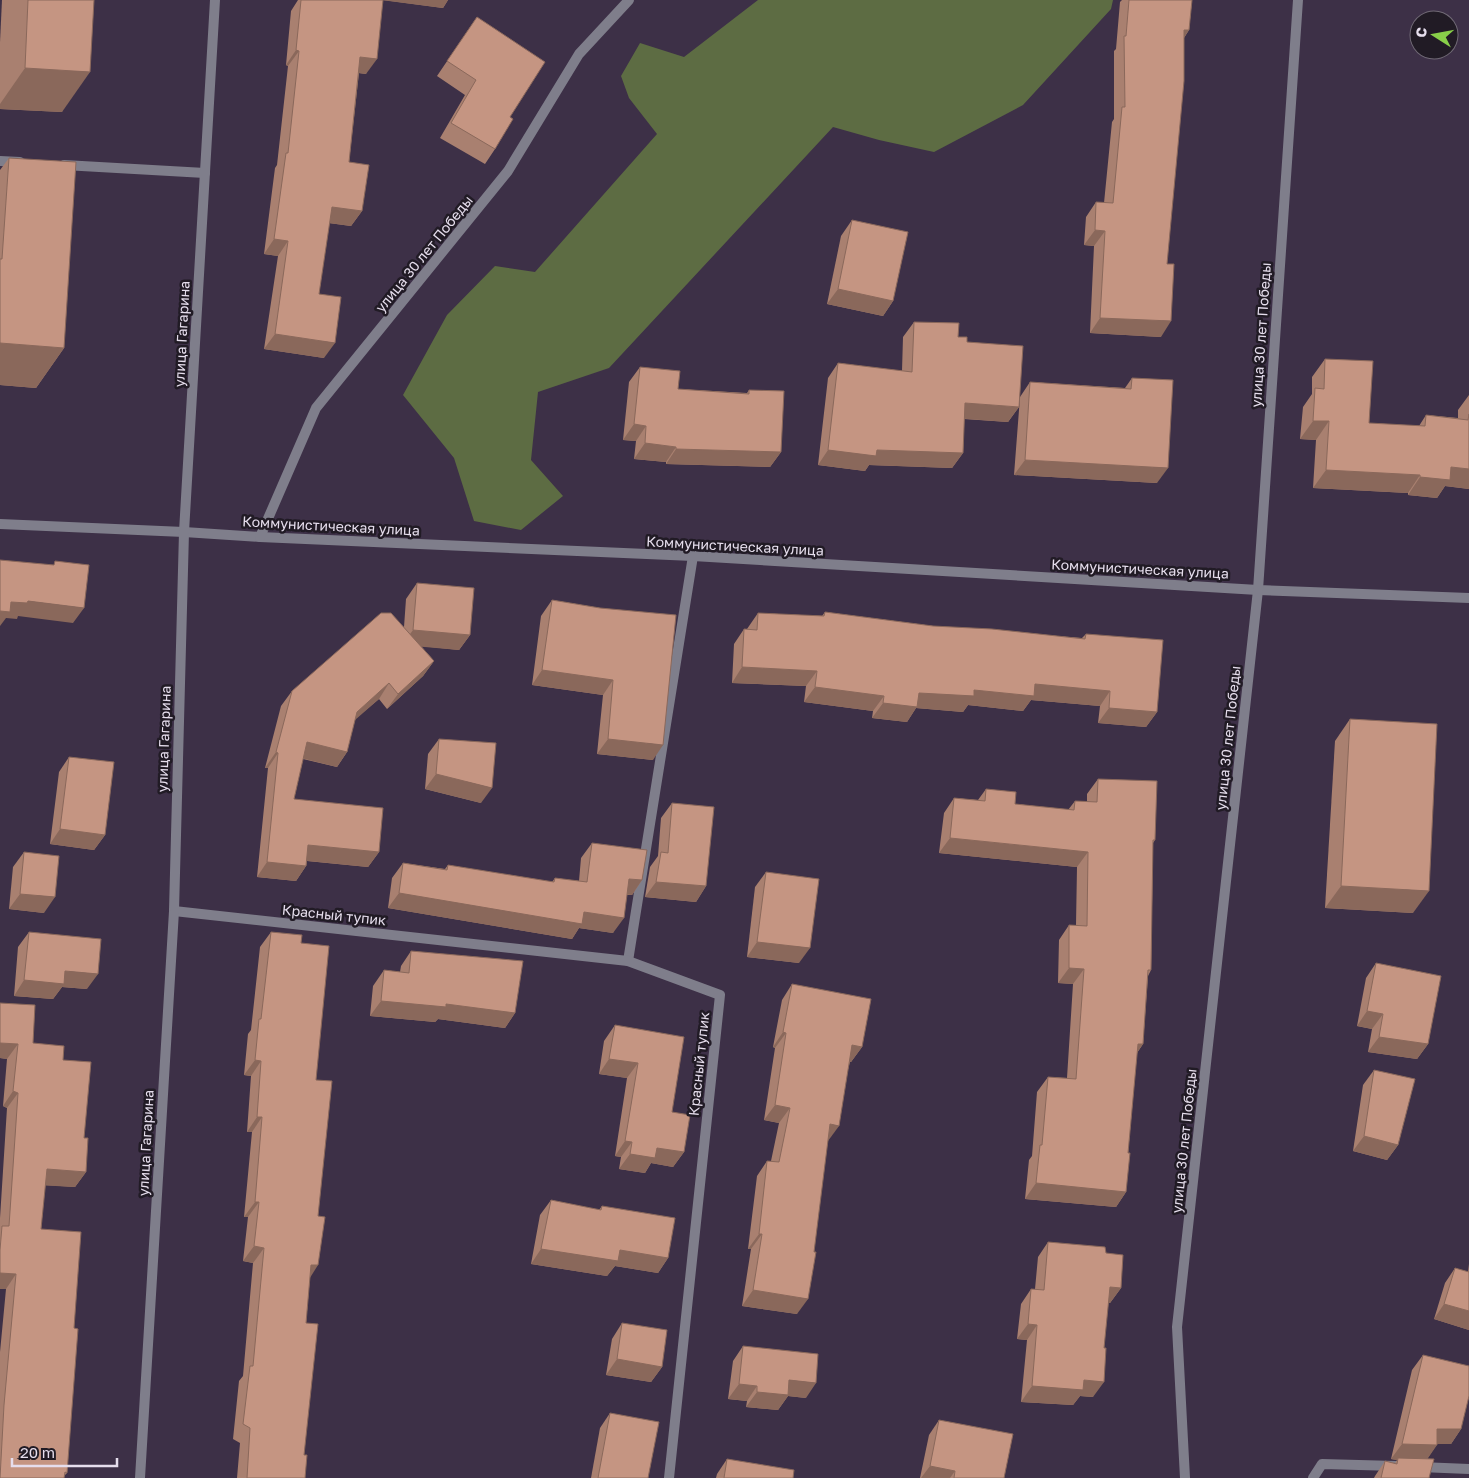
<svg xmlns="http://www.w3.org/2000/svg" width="1469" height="1478" font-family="'Golos Text',sans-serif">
<rect width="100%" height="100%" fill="#3d3047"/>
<polygon fill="#5d6c43" points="758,0 1113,0 1111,9 1023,105 934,152 879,140 833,127 609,368 538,392 531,460 563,496 521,530 474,521 454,458 403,395 447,315 495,266 535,272 657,134 629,98 621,76 640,43 684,57"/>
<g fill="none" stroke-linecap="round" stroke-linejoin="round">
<g stroke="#7f7e8b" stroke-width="10">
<polyline points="0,161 20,162"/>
<polyline points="64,165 205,173"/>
<polyline points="628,961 693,556"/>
</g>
<g stroke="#7f7e8b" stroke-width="10">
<polyline points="184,532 260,537 693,556 1258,590 1469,598"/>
<polyline points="260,537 316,408 508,171 579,54 629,0"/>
<polyline points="174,911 628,961 720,995 669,1478"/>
<polyline points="1420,1467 1469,1469"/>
<polyline points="1185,1478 1177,1327 1258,590 1298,0"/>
<polyline points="1313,1478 1322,1464 1396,1466"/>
</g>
<g stroke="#7f7e8b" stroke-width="10">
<polyline points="0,524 184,532"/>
<polyline points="140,1478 174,911 184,532 215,0"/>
</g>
</g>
<g fill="#a98070">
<polygon points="2,0 94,0 62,112 0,109 0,42"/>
<polygon points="298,0 448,0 443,8 383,0 366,74 359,73 349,162 362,211 351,226 329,223 319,294 324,358 264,349 278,256 264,254 275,168 277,165 288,66 286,65 291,11"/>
<polygon points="1122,0 1192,0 1189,30 1184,38 1161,337 1090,333 1094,246 1084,245 1086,217 1096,202 1104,203 1112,122 1114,119 1114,51 1116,49 1120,2"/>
<polygon points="477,17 510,117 495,149 485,164 440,138 465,95 437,76"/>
<polygon points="9,158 64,348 36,388 0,385 0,170"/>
<polygon points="852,220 893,301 883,316 827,304 841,236"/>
<polygon points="914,322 958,337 967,342 1019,407 1008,422 964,419 963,453 952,468 869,465 865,471 818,465 828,378 838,363 902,371 903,337"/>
<polygon points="1325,359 1369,423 1419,426 1426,415 1458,418 1458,410 1469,395 1469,489 1445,486 1437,498 1408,495 1408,493 1313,488 1316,440 1300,439 1303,407 1312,394 1312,377"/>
<polygon points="640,367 678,389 747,393 749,390 781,452 770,467 666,464 666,462 634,459 636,441 623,440 629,382"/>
<polygon points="1132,378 1157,483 1014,475 1020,397 1030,382 1125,388"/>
<polygon points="417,583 470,635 459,650 421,646 434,661 423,676 387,709 379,699 355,719 347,752 337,767 303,759 294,799 379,852 368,867 307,861 306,866 296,881 257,877 268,768 265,768 281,706 292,691 404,627 406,599"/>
<polygon points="552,600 600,608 653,760 597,754 603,695 532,685 541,616"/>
<polygon points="825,612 933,626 1082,638 1086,634 1157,712 1146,727 1098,723 1100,706 1031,700 1023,711 968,705 963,712 916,708 907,722 872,718 873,711 804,702 806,686 732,683 734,644 744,629 747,629 758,613 822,616"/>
<polygon points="1350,719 1413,913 1325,908 1335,741"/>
<polygon points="439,739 481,803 425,789 428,754"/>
<polygon points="69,757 105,835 94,850 50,844 59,772"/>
<polygon points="1098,779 1155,840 1153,843 1151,970 1148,976 1143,1044 1137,1053 1128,1153 1126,1192 1116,1207 1025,1199 1029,1160 1032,1156 1037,1092 1048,1077 1067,1078 1073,984 1058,983 1059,940 1069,925 1076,925 1077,867 939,853 944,813 954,798 978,800 986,789 1015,804 1068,810 1075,801 1087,801 1087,794"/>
<polygon points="672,803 706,886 696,902 645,897 650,867 658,856 661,818"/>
<polygon points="592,843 642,880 632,895 627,895 613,933 579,928 572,939 388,908 392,878 403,863 445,869 448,865 552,882 555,878 579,881 581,858"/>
<polygon points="24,852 44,913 9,909 13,867"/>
<polygon points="766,872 799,963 747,957 755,887"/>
<polygon points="29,932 87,989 62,987 53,999 14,996 18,947"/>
<polygon points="271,932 301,943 316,1080 310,1277 306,1323 304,1455 305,1478 237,1478 240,1443 233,1439 239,1381 243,1376 253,1263 243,1261 248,1217 244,1217 252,1132 247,1132 251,1076 244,1075 248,1034 251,1030 260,947"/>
<polygon points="411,951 515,1013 505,1028 438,1019 435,1022 370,1016 373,986 384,970 400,972 401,966"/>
<polygon points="1376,963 1428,1044 1417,1059 1368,1052 1372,1029 1357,1026 1366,978"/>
<polygon points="792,984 862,1047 851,1062 850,1062 828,1141 797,1314 742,1306 751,1249 748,1249 757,1176 767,1161 771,1161 779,1123 764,1120 775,1048 773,1047 782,1000"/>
<polygon points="0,1003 33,1043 63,1060 84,1138 86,1172 75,1187 45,1185 41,1229 74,1328 67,1473 64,1476 0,1478 0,1352 6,1289 0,1289 0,1218 7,1108 3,1106 7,1059 0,1058"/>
<polygon points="615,1025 672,1112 684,1152 673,1167 651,1163 645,1173 619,1169 621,1157 615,1156 627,1078 599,1074 604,1041"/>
<polygon points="1374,1070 1398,1145 1387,1160 1353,1151 1363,1085"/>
<polygon points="551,1200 599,1210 602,1206 668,1258 658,1273 615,1266 607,1276 531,1264 540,1215"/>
<polygon points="1048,1242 1106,1253 1121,1288 1110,1303 1108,1303 1093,1397 1080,1396 1073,1405 1021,1402 1027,1340 1017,1339 1021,1304 1031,1289 1035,1289 1038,1257"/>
<polygon points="1469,1264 1469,1330 1434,1319 1445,1283 1455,1268 1468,1272"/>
<polygon points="622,1323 662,1367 651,1382 606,1375 612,1339"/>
<polygon points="743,1346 806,1398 788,1396 778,1410 746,1407 747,1401 728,1399 733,1361"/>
<polygon points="1423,1355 1461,1429 1451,1444 1437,1444 1427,1459 1429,1478 1374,1478 1375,1476 1385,1461 1395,1463 1397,1460 1391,1459 1412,1370"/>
<polygon points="610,1413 648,1478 591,1478 600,1428"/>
<polygon points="939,1420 1004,1478 920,1478 929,1435"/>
<polygon points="727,1459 793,1478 716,1478 717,1474"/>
</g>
<g fill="#8a685b">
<polygon points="381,0 448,0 443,8"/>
<polygon points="1184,30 1189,30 1179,45"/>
<polygon points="296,50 299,51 288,66 286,65"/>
<polygon points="360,57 377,59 366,74 350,72"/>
<polygon points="25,68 90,72 62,112 0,109 0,104"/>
<polygon points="332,207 362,211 351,226 321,222"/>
<polygon points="1095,230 1105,231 1094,246 1084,245"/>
<polygon points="274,239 288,241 278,256 264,254"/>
<polygon points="838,289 893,301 883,316 827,304"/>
<polygon points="1100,318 1171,321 1161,337 1090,333"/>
<polygon points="275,334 335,343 324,358 264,349"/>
<polygon points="0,343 64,348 36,388 0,385"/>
<polygon points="965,403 1019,407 1008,422 954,418"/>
<polygon points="1313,421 1329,421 1316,440 1300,439"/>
<polygon points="634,424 646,426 636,441 623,440"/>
<polygon points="645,443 676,447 666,462 634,459"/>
<polygon points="676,449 781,452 770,467 666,464"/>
<polygon points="828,450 877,450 963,453 952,468 869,465 865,471 818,465"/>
<polygon points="1025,460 1168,468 1157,483 1014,475"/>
<polygon points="1451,467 1469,469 1469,489 1445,486 1437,498 1408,495 1420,477"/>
<polygon points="1326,470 1420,475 1408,493 1313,488"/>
<polygon points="28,601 84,608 73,623 18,616 17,619 6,618 0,626 0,611 11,602"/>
<polygon points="413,630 470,635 459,650 402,645"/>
<polygon points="434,661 423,676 387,709 398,694"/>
<polygon points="742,667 817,671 806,686 732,683"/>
<polygon points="542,670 613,680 603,695 532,685"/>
<polygon points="389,683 379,699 347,727 357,712"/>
<polygon points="1035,684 1110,691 1100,706 1031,700 1023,711 968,705 963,712 916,708 907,722 872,718 883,703 919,693 974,690"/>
<polygon points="815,687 884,696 873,711 804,702"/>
<polygon points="1109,708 1157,712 1146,727 1098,723"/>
<polygon points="608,739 663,745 653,760 597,754"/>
<polygon points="307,742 347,752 337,767 297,757"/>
<polygon points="276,752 278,753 268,768 265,768"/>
<polygon points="436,774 492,788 481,803 425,789"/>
<polygon points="60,829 105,835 94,850 50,844"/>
<polygon points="950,838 1088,852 1077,867 939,853"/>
<polygon points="308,845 379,852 368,867 298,860"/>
<polygon points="267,862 306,866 296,881 257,877"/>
<polygon points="629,879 642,880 632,895 618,894"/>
<polygon points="656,882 706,886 696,902 645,897"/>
<polygon points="1341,886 1429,891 1413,913 1325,908"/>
<polygon points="399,893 584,912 624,918 613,933 579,928 572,939 388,908"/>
<polygon points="20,894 55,897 44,913 9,909"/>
<polygon points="757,942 810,948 799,963 747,957"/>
<polygon points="1069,968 1084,969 1073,984 1058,983"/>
<polygon points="65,971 98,974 87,989 62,987 53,999 14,996 24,980"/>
<polygon points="381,1001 446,1004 515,1013 505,1028 438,1019 435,1022 370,1016"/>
<polygon points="1367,1011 1383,1014 1372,1029 1357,1026"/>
<polygon points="783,1032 786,1033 775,1048 773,1047"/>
<polygon points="1379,1037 1428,1044 1417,1059 1368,1052"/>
<polygon points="0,1043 18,1044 7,1059 0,1058"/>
<polygon points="1138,1044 1143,1044 1132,1060"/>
<polygon points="852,1045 862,1047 851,1062 842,1060"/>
<polygon points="609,1059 638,1063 627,1078 599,1074"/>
<polygon points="255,1060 261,1061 251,1076 244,1075"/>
<polygon points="13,1091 18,1093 7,1108 3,1106"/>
<polygon points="775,1105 790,1108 779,1123 764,1120"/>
<polygon points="257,1117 262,1117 252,1132 247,1132"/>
<polygon points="830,1124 839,1126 828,1141"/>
<polygon points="1364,1136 1398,1145 1387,1160 1353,1151"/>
<polygon points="625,1141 632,1142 621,1157 615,1156"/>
<polygon points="657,1148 684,1152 673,1167 651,1163 645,1173 619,1169 630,1154"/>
<polygon points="47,1169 86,1172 75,1187 36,1185"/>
<polygon points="1036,1183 1126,1192 1116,1207 1025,1199"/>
<polygon points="255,1202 259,1202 248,1217 244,1217"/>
<polygon points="759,1234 762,1234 751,1249 748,1249"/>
<polygon points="254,1246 264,1248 253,1263 243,1261"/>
<polygon points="541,1249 620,1250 668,1258 658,1273 615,1266 607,1276 531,1264"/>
<polygon points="311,1265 318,1265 308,1281"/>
<polygon points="0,1273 16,1274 6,1289 0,1289"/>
<polygon points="1110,1287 1121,1288 1110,1303 1099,1302"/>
<polygon points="753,1290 808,1299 797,1314 742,1306"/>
<polygon points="1444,1304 1469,1311 1469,1330 1434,1319"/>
<polygon points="1028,1324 1037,1325 1027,1340 1017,1339"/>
<polygon points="617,1359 662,1367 651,1382 606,1375"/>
<polygon points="789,1380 816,1383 806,1398 788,1396 778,1410 746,1407 757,1392"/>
<polygon points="1084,1380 1104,1382 1093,1397 1080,1396 1073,1405 1021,1402 1032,1386"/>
<polygon points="739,1384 757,1386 747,1401 728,1399"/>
<polygon points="1437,1429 1461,1429 1451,1444 1426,1444"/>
<polygon points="1402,1444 1437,1445 1426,1461 1398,1458 1397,1460 1391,1459"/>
<polygon points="930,1466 955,1471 950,1478 921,1478"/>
</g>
<g fill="#c59582" stroke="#8a685b">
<polygon points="28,0 94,0 90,72 25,68"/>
<polygon points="301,0 383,0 377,59 360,57 349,162 369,165 362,211 332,207 319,294 341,297 335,343 275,334 288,241 274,239 286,153 288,153 299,51 296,50"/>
<polygon points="1129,0 1192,0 1189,30 1184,30 1184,81 1167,264 1174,264 1171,321 1100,318 1105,231 1095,230 1096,202 1113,203 1122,107 1125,107 1124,36 1126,36"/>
<polygon points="477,17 545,62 510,117 513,119 495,149 451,123 476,80 447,61"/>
<polygon points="9,158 76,162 64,348 0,343 0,259 2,259"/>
<polygon points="852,220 908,232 893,301 838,289"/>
<polygon points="914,322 959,323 958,337 967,337 967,342 1023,346 1019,407 965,403 963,453 877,450 876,456 828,450 838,363 912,372"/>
<polygon points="1325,359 1373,361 1369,423 1425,426 1426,415 1468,420 1469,414 1469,469 1451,467 1450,480 1420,477 1420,475 1326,470 1329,421 1313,421 1315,388 1324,389"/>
<polygon points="640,367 680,371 678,389 749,394 749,390 784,391 781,452 676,449 676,447 645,443 646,426 634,424"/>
<polygon points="1132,378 1173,380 1168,468 1025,460 1030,382 1131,389"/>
<polygon points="0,560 54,565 55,561 89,565 84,608 28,601 27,603 11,602 10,612 0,611"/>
<polygon points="417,583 474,588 470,635 413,630"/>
<polygon points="552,600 600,608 676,615 663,745 608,739 613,680 542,670"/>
<polygon points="825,612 933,626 992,629 1085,639 1086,634 1163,640 1157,712 1109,708 1110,691 1035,684 1034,696 974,690 974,696 919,693 917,707 883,703 884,696 815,687 817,671 742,667 744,629 757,630 758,613 824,616"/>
<polygon points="381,613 391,613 434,661 398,694 389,683 357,712 347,752 307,742 294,799 383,808 379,852 308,845 306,866 267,862 278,753 276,752 292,691"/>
<polygon points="1350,719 1437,724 1429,891 1341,886"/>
<polygon points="439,739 496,743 492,788 436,774"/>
<polygon points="69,757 114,762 105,835 60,829"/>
<polygon points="1098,779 1157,781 1155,840 1153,840 1151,970 1148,970 1143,1044 1138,1044 1128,1153 1130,1153 1126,1192 1036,1183 1040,1145 1042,1145 1048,1077 1076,1079 1084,969 1069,968 1069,925 1087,926 1088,852 950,838 954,798 985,801 986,789 1016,792 1015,804 1074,810 1075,801 1097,802"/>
<polygon points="672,803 714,807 706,886 656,882 661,852 668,853"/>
<polygon points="592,843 647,850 642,880 629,879 624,918 584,912 582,924 399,893 403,863 447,870 448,865 554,882 555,878 587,882"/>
<polygon points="24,852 59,856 55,897 20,894"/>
<polygon points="766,872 819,879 810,948 757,942"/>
<polygon points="29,932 101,939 98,974 65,971 64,984 24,980"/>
<polygon points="271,932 302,935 301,943 329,946 316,1080 332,1081 318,1216 325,1217 318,1265 311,1265 306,1323 318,1324 304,1455 307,1455 305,1478 247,1478 250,1428 243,1424 250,1366 253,1366 264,1248 254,1246 259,1202 255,1202 262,1117 257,1117 261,1061 255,1060 259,1019 261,1019"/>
<polygon points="411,951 523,961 515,1013 446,1004 446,1007 381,1001 384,970 409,973"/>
<polygon points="1376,963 1441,976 1428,1044 1379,1037 1383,1014 1367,1011"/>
<polygon points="792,984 871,999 862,1047 852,1045 839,1126 830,1124 814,1252 816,1252 808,1299 753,1290 762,1234 759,1234 767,1161 779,1162 790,1108 775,1105 786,1033 783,1032"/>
<polygon points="0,1003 35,1005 33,1043 64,1046 63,1060 91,1062 84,1138 88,1138 86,1172 47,1169 41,1229 81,1232 74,1328 78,1329 67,1473 65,1472 64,1478 0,1478 4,1405 16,1274 0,1273 0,1250 2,1226 9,1226 18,1093 13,1091 18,1044 0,1043"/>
<polygon points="615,1025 684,1037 672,1112 690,1115 684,1152 657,1148 655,1158 630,1154 632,1142 625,1141 638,1063 609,1059"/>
<polygon points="1374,1070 1415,1079 1398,1145 1364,1136"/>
<polygon points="551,1200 601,1210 602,1206 675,1218 668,1258 620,1250 618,1261 541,1249"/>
<polygon points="1048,1242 1105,1247 1106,1253 1123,1255 1121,1288 1110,1287 1104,1348 1106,1348 1104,1382 1084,1380 1083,1390 1032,1386 1037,1325 1028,1324 1031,1289 1044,1290"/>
<polygon points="1455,1268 1469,1272 1469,1311 1444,1304"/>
<polygon points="622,1323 667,1330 662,1367 617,1359"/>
<polygon points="743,1346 818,1354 816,1383 789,1380 788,1395 757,1392 757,1386 739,1384"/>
<polygon points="1423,1355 1469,1366 1469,1396 1461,1429 1437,1429 1437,1445 1402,1444"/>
<polygon points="610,1413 659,1422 648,1478 598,1478"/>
<polygon points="939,1420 1013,1434 1004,1478 954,1478 955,1471 930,1466"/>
<polygon points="1398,1458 1434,1459 1429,1478 1381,1478 1385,1461 1397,1464"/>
<polygon points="727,1459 794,1470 793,1478 724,1478"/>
</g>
<g text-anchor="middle" stroke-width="5" stroke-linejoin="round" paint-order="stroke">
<g font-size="14" fill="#e6deed" stroke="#211b25">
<text transform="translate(424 254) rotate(-51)" y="5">улица 30 лет Победы</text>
<text transform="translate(182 334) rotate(-87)" y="5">улица Гагарина</text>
<text transform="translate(1261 335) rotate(-86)" y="5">улица 30 лет Победы</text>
<text transform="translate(331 526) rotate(3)" y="5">Коммунистическая улица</text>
<text transform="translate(735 546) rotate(3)" y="5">Коммунистическая улица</text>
<text transform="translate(1140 569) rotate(3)" y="5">Коммунистическая улица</text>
<text transform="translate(1228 738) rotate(-84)" y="5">улица 30 лет Победы</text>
<text transform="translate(164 739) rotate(-88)" y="5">улица Гагарина</text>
<text transform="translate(334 915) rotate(6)" y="5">Красный тупик</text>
<text transform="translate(699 1064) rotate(-84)" y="5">Красный тупик</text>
<text transform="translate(1184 1141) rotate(-84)" y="5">улица 30 лет Победы</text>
<text transform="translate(146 1143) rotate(-87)" y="5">улица Гагарина</text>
</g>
</g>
<g transform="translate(1434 35) rotate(281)"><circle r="24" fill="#211b25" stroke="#706975"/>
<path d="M0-4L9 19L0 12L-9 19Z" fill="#88cf49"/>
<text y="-8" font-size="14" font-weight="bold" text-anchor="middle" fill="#e6deed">С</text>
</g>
<path d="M12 1458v8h105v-8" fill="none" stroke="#e6deed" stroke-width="2.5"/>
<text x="20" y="1458" font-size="15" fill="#e6deed" stroke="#211b25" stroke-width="4" paint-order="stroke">20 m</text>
</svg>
